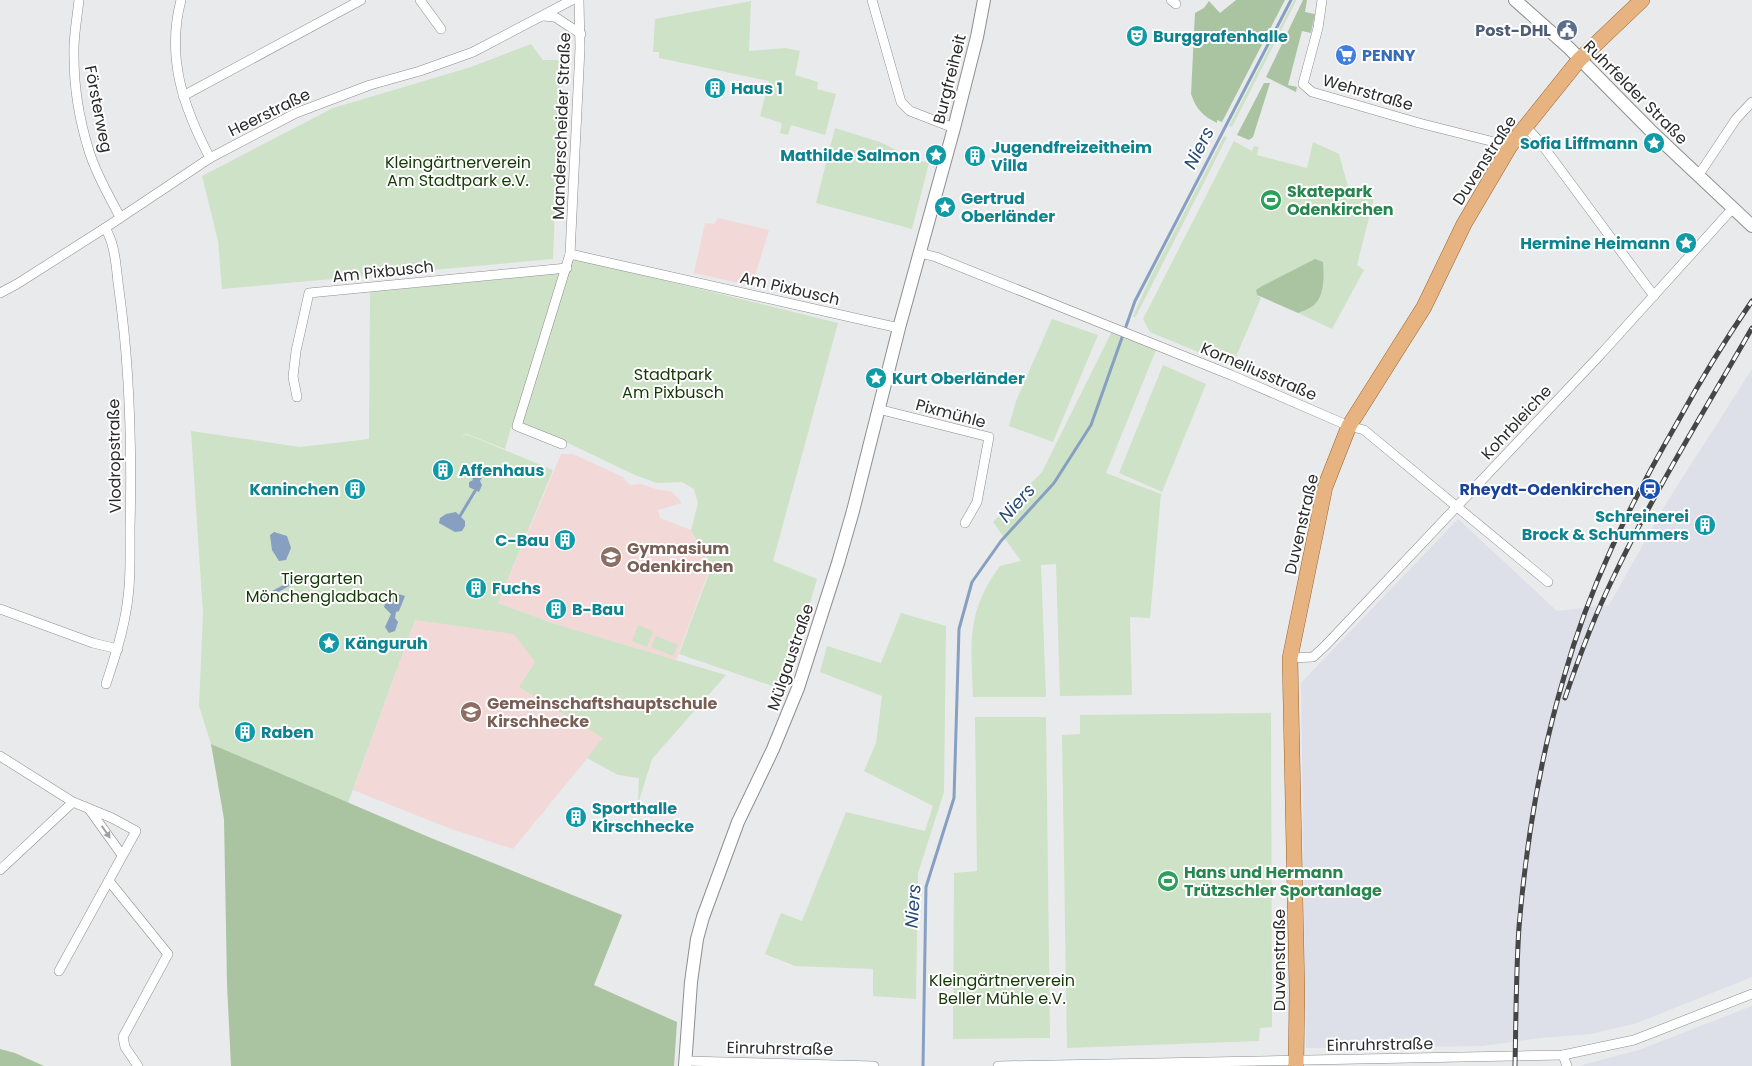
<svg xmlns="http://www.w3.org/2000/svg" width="1752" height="1066" font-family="Poppins,sans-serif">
<rect width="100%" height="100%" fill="#e9eaec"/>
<g fill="#dddfe9">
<polygon points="1752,369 1752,977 1637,1023 1591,1034 1540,1038 1482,1046 1306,1048 1301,683 1458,519 1557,611 1609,605 1667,502"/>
<polygon points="1752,1006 1752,1066 1579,1066 1639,1050"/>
</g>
<g fill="#f3d8d8">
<polygon points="718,218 769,230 752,286 694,273 705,223 714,224"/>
<polygon points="561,454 573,454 623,477 630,485 641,484 656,489 672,492 682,503 658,510 660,518 691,530 700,550 711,565 676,660 555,624 498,603"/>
<polygon points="415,620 515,634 535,662 519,687 604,738 513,849 451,829 353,790"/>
</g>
<g fill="#cee2c7">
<polygon points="1294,0 1296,0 1295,3 1232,127 1229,126"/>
<polygon points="751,1 749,51 785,48 800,51 795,75 818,82 817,89 836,94 825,135 791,125 788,135 780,133 782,123 760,116 769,81 659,58 659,52 653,52 655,19"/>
<polygon points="531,44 543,60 561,60 553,259 222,289 218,241 202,176 333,108 471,67"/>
<polygon points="835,128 880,142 914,159 929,163 912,229 816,203"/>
<polygon points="1224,136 1227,137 1135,318 1133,316 1151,276"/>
<polygon points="1234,141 1252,151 1254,146 1259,147 1257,155 1307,168 1313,142 1339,154 1350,194 1374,198 1357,265 1364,270 1332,329 1298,313 1312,307 1322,289 1323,263 1299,269 1256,290 1257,295 1261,298 1232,366 1150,332 1143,319"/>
<polygon points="569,257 838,323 773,561 817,579 801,634 778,688 679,654 712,565 701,549 691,530 698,503 694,489 682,482 657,483 635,475 549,434 511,427 505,449 467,434 460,436 467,435 478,439 553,470 498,603 555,624 726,675 652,759 638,804 639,778 618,775 587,758 603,738 519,687 535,662 514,634 415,620 348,803 211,744 199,706 203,614 191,431 300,447 369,439 370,292 555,274"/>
<polygon points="1052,319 1098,335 1053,442 1009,426 1016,401"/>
<path d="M1112,331l44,19 -50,123 55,21 -11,124 -20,-1 2,78 -72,1 -4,-132 -15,1 5,132h-73c-2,-54 -7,-85 27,-131l21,-5 -28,-39 49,-50z"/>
<polygon points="1163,365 1206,384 1162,492 1119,473"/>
<polygon points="901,613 946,626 944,792 918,873 916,999 873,996 873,969 795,966 765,954 781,913 802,921 846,812 925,831 933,806 864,771 876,743 882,696 820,672 827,646 881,663"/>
<polygon points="638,625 653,631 647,647 632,641"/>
<polygon points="656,636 678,645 673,656 651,647"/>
<polygon points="1271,713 1272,1027 1260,1028 1259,1041 1067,1048 1062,735 1080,734 1080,715"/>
<polygon points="975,717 1046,717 1050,1038 953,1039 954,873 977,871"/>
</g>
<g fill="#aac4a1">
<path d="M1236,0h49l-63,122 -5,-2v3c-14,-7 -21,-14 -26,-29l4,-81 9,-5 5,-7 11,12z"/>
<polygon points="1303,0 1307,0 1305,12 1315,14 1311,33 1302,31 1288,85 1297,87 1296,92 1266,77"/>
<polygon points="1264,83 1270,83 1253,137 1249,140 1237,135"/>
<path d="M1315,259l8,3c1,14 2,34 -10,44 -4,3 -10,5 -15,7l-41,-18 -1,-5 6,-4z"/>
<polygon points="211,744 431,838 622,915 594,985 677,1022 674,1066 231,1066 227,984 224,819"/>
<polygon points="0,1049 15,1053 44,1066 0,1066"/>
</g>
<g fill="#879fc0">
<polygon points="472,466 484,467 489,472 485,472 480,481 482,485 479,492 469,487 469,482 473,480 471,474 468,472"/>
<polygon points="456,512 465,521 465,526 462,531 455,532 439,523 440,518 446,514"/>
<polygon points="274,532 287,536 291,548 286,560 279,561 272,550 270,535"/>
<polygon points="291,577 292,580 291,585 262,601 260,601 259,598 287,583"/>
<polygon points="389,591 405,596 399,611 396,612 395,618 398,622 395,631 389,633 385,627 391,614 384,607"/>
</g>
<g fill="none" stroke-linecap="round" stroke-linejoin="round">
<g stroke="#879fc0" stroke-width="3">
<polyline points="460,516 475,491"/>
<polyline points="923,1066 926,887 954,798 959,629 972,582 1001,541 1054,483 1091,425 1135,301 1291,0"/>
</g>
<g stroke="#8d8e90" stroke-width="10">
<g id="street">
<path d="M79,0c-2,19 -6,38 -5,57 0,31 6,65 15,94 7,23 20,45 31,66"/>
<path d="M181,0c-15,57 2,107 29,158"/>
<polyline points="420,0 441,29"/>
<polyline points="872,0 901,102 910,111 954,128"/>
<polyline points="1171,0 1176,4"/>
<polyline points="1322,0 1318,28 1303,84 1312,92 1419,123 1510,146"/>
<polyline points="543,16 555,17 581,34"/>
<polyline points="183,96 361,0"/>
<polyline points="1526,127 1540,142 1654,296"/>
<polyline points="1698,176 1736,119 1752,102"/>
<path d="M105,228c11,17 11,41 14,62 11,78 13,159 11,238 0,28 1,56 -4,83 -4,25 -12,49 -20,73"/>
<polyline points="920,253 936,257 1231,375 1349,426 1364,430 1548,582"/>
<polyline points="570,254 899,328"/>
<polyline points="0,293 17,284 105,228 210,158 296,113 370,85 420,71 473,52 572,0"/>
<polyline points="297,397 293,377 296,351 309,293 567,268"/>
<polyline points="878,409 989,437 977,502 965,523"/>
<polyline points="562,444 517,426 570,254 580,48 579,0"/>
<polyline points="0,609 93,643 118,649"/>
<polyline points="1290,658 1313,657 1325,646 1601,354 1733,208"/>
<polyline points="0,756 73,802 112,818 136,831 59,971"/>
<polyline points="89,809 122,855"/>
<polyline points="0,870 73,802"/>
<polyline points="109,881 168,954 123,1037 125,1047 138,1066"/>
<polyline points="1563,1055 1567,1066"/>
<polyline points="686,1061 874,1066"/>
<polyline points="998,1066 1563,1055 1634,1040 1752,994"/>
</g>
</g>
<g stroke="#8d8e90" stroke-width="14">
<g id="secondary">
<polyline points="1515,0 1569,48 1650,130 1752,226"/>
<polyline points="685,1066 691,982 697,939 703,917 738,822 773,749 798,688 838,563 853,511 899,328 954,128 977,37 984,0"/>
</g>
</g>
<g stroke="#9b642d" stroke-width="16">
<polyline id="primary" points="1296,1066 1297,991 1290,658 1325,487 1349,426 1424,307 1464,224 1510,146 1579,60 1642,0"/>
</g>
<use href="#street" stroke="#fff" stroke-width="9"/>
<use href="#secondary" stroke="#fff" stroke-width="12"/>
<use href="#primary" stroke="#e7b481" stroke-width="15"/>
<g stroke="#454647" stroke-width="5">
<g id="rail">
<path d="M1565,698c14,-41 29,-81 48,-120 41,-86 92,-168 139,-250"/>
<path d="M1515,1066c1,-46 1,-93 4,-139 7,-84 21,-169 45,-250 25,-90 66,-173 113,-254 23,-42 48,-83 75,-122"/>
</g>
</g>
<use href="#rail" stroke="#fff" stroke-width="3" stroke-dasharray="9" stroke-linecap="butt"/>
</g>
<defs><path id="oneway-solid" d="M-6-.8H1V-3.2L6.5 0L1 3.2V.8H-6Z" transform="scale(1.25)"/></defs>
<use fill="#a0a0a0" href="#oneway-solid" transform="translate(106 832) rotate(55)"/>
<defs>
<g id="civic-disc" transform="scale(1.125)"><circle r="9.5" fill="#5c6f8a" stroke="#fff"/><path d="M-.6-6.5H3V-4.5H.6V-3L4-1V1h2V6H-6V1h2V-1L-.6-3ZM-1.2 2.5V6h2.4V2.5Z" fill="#fff"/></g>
<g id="theatre-disc" transform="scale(1.125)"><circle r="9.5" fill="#0f9aa8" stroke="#fff"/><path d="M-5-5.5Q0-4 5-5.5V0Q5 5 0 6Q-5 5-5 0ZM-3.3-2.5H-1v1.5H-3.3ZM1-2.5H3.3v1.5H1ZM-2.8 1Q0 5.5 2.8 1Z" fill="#fff"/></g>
<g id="supermarket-disc" transform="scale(1.125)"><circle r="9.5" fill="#3f7fe0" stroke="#fff"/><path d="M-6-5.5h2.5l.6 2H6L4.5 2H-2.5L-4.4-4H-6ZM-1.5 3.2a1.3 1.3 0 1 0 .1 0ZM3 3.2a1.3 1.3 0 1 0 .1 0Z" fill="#fff"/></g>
<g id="building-disc" transform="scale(1.125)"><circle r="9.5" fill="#0f9aa8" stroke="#fff"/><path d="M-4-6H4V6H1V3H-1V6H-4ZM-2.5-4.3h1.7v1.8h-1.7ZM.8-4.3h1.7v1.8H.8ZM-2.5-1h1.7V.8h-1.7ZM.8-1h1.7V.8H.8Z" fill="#fff"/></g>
<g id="sight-disc" transform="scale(1.125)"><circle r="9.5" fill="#0f9aa8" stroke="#fff"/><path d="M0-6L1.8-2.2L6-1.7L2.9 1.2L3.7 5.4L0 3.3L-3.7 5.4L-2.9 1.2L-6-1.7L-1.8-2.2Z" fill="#fff"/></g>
<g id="stadium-disc" transform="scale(1.125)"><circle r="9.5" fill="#2e9e5b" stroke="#fff"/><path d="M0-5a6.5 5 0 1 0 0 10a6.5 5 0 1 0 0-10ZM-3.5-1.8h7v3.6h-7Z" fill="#fff"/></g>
<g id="station-disc" transform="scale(1.125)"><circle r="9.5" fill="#1a4fb4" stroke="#fff"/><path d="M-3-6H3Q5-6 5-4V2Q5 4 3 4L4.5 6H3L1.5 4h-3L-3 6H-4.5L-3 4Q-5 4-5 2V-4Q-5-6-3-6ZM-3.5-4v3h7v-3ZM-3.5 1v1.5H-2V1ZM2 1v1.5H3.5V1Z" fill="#fff"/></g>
<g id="school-disc" transform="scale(1.125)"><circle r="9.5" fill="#8d6e63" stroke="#fff"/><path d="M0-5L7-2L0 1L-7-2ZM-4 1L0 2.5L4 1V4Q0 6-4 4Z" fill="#fff"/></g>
</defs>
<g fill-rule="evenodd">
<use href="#civic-disc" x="1567" y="30"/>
<use href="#theatre-disc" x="1137" y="36"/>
<use href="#supermarket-disc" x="1346" y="55"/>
<use href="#building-disc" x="715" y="88"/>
<use href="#sight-disc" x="1654" y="143"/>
<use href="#sight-disc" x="936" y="155"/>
<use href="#building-disc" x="975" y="156"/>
<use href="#stadium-disc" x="1271" y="200"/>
<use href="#sight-disc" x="945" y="207"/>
<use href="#sight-disc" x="1686" y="243"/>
<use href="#sight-disc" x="876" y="378"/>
<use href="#building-disc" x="443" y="470"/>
<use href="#building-disc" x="355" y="489"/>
<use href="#station-disc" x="1650" y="489"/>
<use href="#building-disc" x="1705" y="525"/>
<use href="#building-disc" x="565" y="540"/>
<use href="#school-disc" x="611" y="557"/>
<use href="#building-disc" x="476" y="588"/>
<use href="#building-disc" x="556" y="609"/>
<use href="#sight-disc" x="329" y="643"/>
<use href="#school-disc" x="471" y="712"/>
<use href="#building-disc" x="245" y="732"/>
<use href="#building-disc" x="576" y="817"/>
<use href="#stadium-disc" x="1168" y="881"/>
</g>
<g text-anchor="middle" stroke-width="4" stroke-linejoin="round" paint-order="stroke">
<g font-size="16" font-weight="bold" fill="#4e5e75" stroke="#fff" text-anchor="end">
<text x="1551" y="36">Post-DHL</text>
</g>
<g font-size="16" font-weight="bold" fill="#0d838f" stroke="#fff" text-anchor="start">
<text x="1153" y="42">Burggrafenhalle</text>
<text x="731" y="94">Haus 1</text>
<text x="1638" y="149" text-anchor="end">Sofia Liffmann</text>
<text x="991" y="153">Jugendfreizeitheim<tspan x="991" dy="18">Villa</tspan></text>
<text x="920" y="161" text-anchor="end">Mathilde Salmon</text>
<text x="961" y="204">Gertrud<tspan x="961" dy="18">Oberländer</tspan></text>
<text x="1670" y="249" text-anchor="end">Hermine Heimann</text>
<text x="892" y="384">Kurt Oberländer</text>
<text x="459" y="476">Affenhaus</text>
<text x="339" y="495" text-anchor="end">Kaninchen</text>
<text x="1689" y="522" text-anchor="end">Schreinerei<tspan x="1689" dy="18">Brock &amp; Schummers</tspan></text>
<text x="549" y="546" text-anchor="end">C-Bau</text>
<text x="492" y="594">Fuchs</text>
<text x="572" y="615">B-Bau</text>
<text x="345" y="649">Känguruh</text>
<text x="261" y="738">Raben</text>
<text x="592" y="814">Sporthalle<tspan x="592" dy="18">Kirschhecke</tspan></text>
</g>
<g font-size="16" font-weight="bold" fill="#366cbe" stroke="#fff" text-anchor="start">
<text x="1362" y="61">PENNY</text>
</g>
<g font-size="16" fill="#2c2c2d" stroke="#fff">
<text transform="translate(949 79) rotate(-76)" y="6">Burgfreiheit</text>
<text transform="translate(1368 92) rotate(16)" y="6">Wehrstraße</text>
<text transform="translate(1636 92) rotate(45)" y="6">Ruhrfelder Straße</text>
<text transform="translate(99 109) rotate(79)" y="6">Försterweg</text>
<text transform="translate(269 112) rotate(-26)" y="6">Heerstraße</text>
<text transform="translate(561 126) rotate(-88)" y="6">Manderscheider Straße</text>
<text transform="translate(1484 160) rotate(-57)" y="6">Duvenstraße</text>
<text transform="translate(383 271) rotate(-6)" y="6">Am Pixbusch</text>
<text transform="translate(790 288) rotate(13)" y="6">Am Pixbusch</text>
<text transform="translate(1259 371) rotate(23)" y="6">Korneliusstraße</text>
<text transform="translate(951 413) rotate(15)" y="6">Pixmühle</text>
<text transform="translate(1516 422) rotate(-47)" y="6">Kohrbleiche</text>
<text transform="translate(114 456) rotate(-91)" y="6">Vlodropstraße</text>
<text transform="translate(1301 524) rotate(-77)" y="6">Duvenstraße</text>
<text transform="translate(790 657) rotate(-71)" y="6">Mülgaustraße</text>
<text transform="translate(1279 960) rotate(-90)" y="6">Duvenstraße</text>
<text transform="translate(1380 1044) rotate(-1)" y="6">Einruhrstraße</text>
<text transform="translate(780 1048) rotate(1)" y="6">Einruhrstraße</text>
</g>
<g font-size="16" fill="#153807" stroke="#fff">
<text x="458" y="168">Kleingärtnerverein<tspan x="458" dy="18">Am Stadtpark e.V.</tspan></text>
<text x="673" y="380">Stadtpark<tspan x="673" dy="18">Am Pixbusch</tspan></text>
<text x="322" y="584">Tiergarten<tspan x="322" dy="18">Mönchengladbach</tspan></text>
<text x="1002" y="986">Kleingärtnerverein<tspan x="1002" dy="18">Beller Mühle e.V.</tspan></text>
</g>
<g font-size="16" font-weight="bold" fill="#27864d" stroke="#fff" text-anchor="start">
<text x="1287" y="197">Skatepark<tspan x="1287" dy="18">Odenkirchen</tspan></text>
<text x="1184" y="878">Hans und Hermann<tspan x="1184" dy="18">Trützschler Sportanlage</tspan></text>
</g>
<g font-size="16" font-weight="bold" fill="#164399" stroke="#fff" text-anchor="end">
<text x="1634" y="495">Rheydt-Odenkirchen</text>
</g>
<g font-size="16" font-weight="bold" fill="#785e54" stroke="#fff" text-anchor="start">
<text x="627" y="554">Gymnasium<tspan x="627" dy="18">Odenkirchen</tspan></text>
<text x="487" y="709">Gemeinschaftshauptschule<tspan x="487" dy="18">Kirschhecke</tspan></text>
</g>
<g font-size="18" font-style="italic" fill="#274a76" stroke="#fff">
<text transform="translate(1199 148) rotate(-63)" y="6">Niers</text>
<text transform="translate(1017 503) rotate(-48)" y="6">Niers</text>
<text transform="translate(913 906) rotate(-86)" y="6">Niers</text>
</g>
</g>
</svg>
